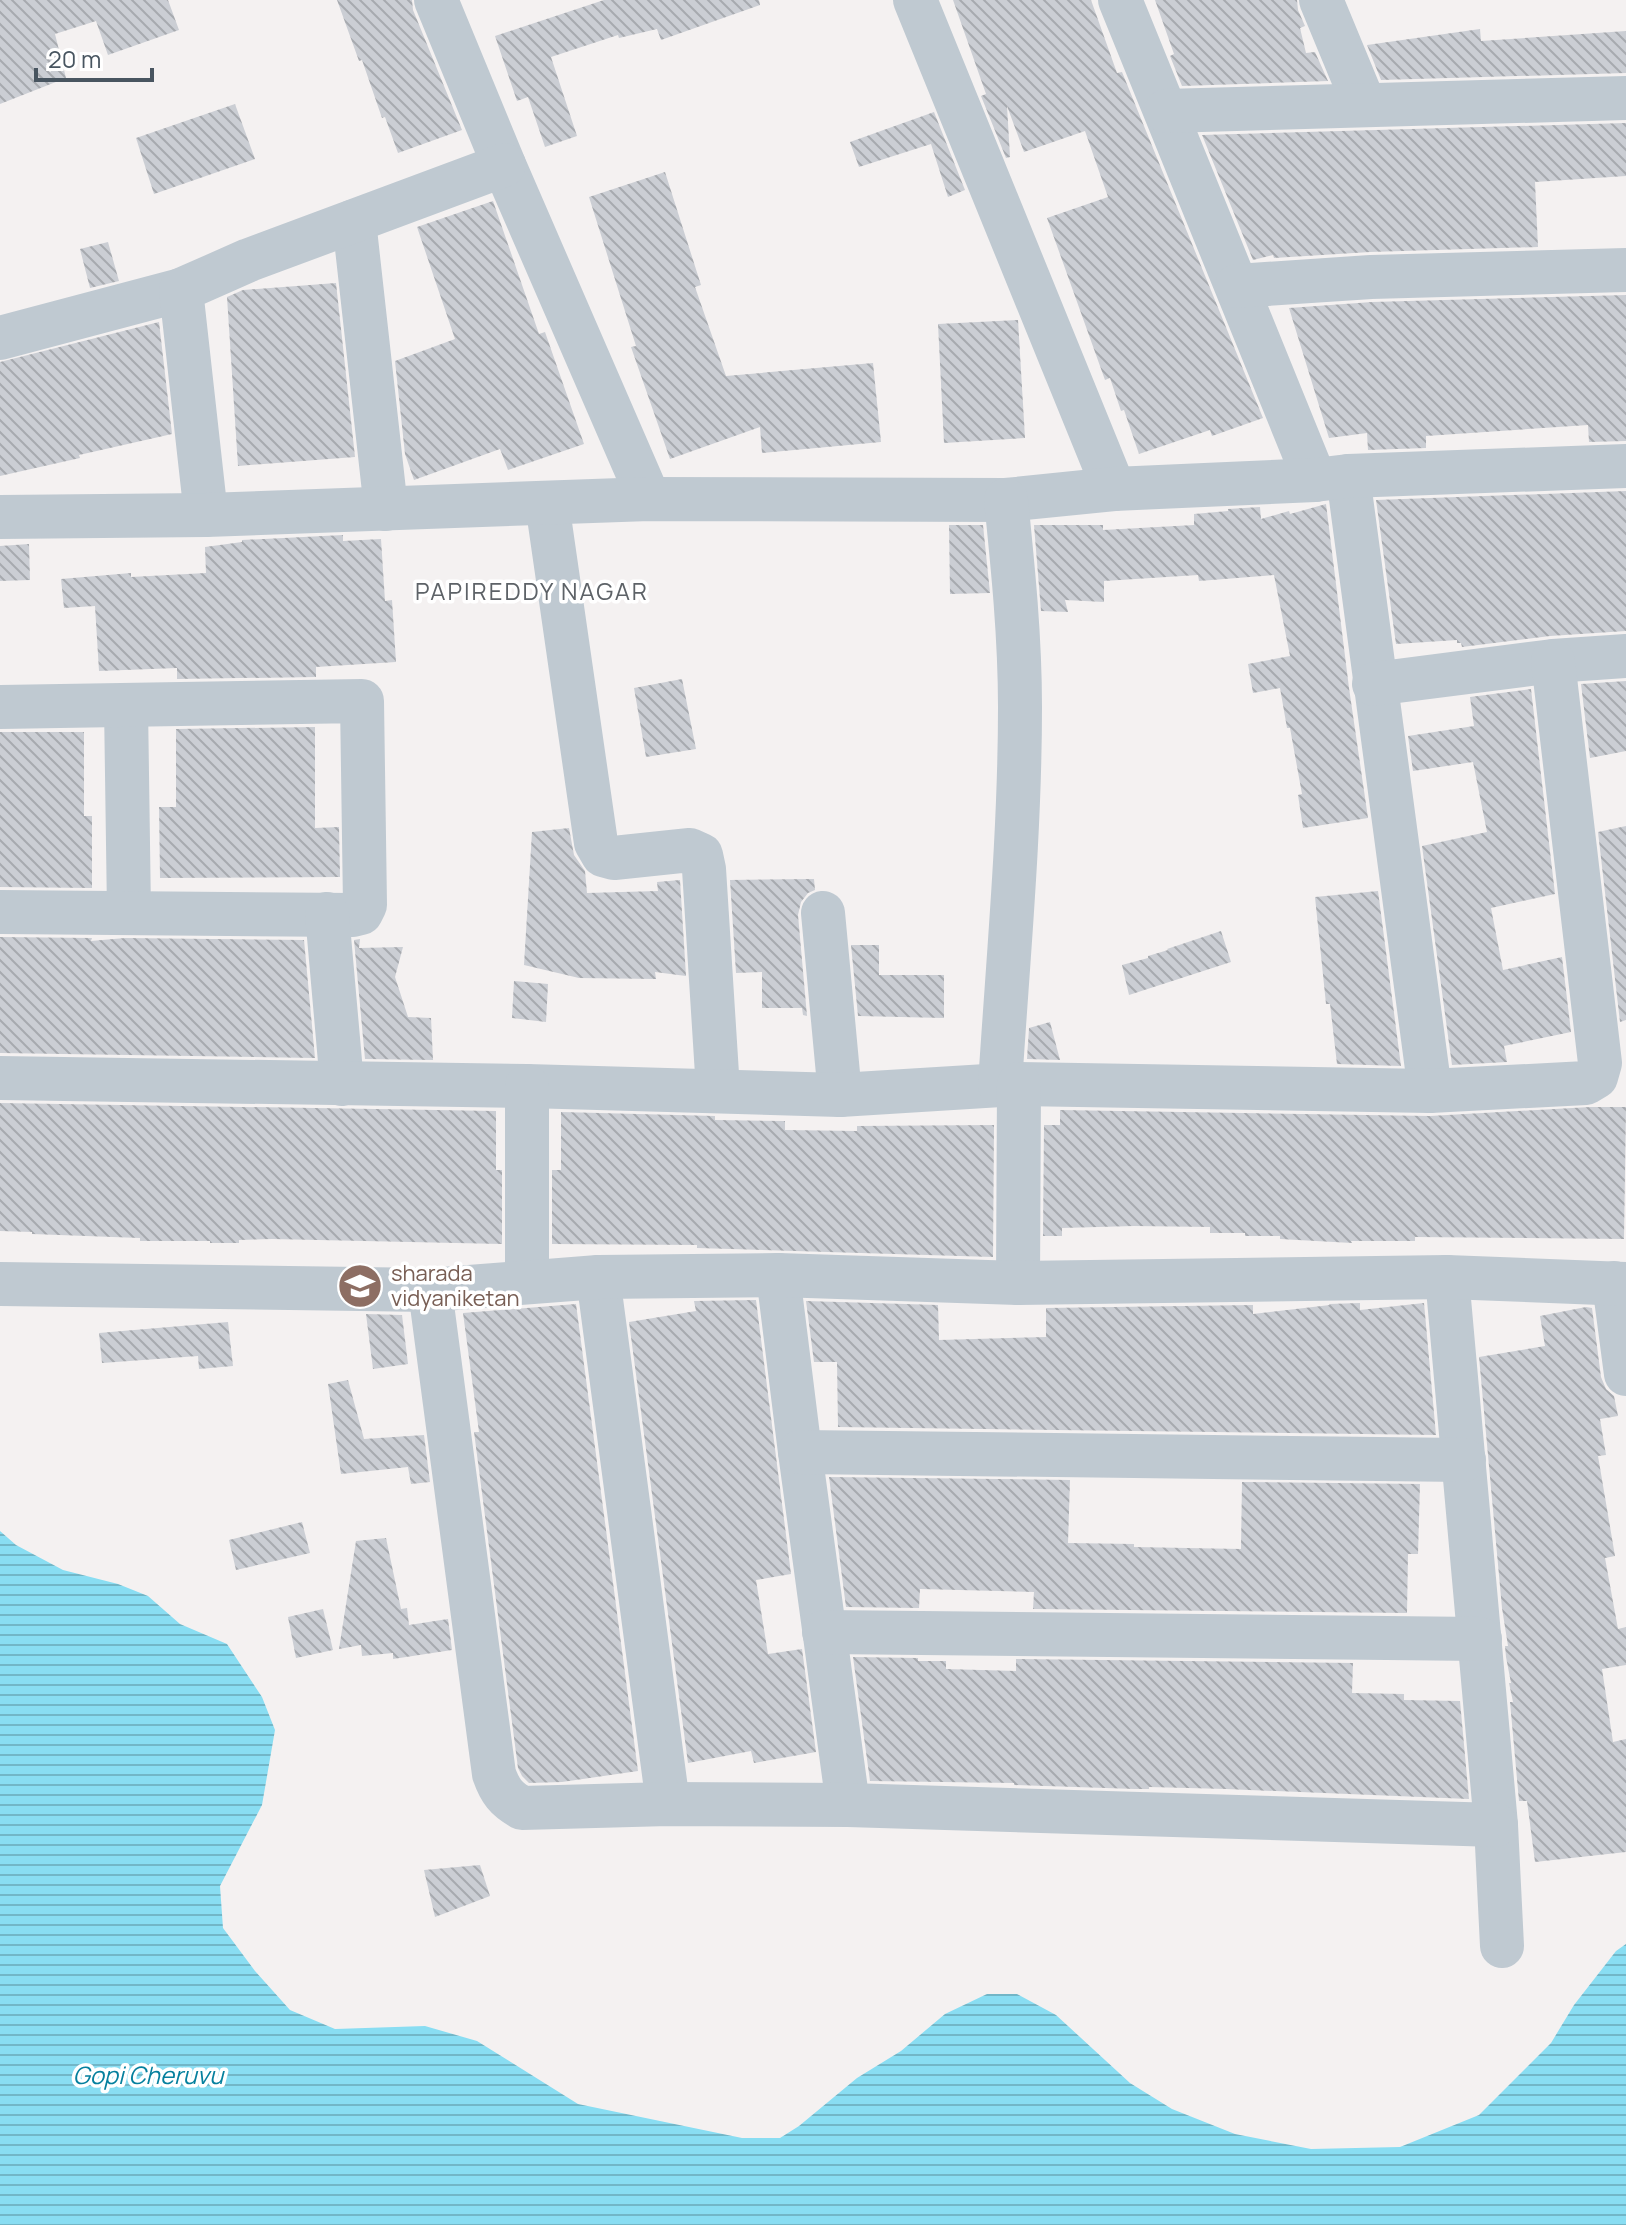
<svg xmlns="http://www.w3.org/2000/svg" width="1626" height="2225" font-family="Manrope,sans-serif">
<defs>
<pattern id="water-rules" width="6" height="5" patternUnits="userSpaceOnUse" patternTransform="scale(2)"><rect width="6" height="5" fill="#89ddf2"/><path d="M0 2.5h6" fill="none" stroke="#72b6c7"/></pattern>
<pattern id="building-back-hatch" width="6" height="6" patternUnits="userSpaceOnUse" patternTransform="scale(2)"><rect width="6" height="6" fill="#cbced4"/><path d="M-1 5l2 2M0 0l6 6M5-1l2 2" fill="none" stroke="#a7aaaf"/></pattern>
</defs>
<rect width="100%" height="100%" fill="#f4f1f1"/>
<polygon fill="url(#water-rules)" points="0,1531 16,1545 63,1570 118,1584 148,1596 180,1624 227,1644 262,1697 275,1730 262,1805 220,1886 223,1928 255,1971 290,2010 335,2029 425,2026 477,2041 578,2104 742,2138 780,2138 799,2126 857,2078 901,2051 945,2014 987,1994 1017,1994 1056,2015 1130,2083 1172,2109 1235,2134 1311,2149 1400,2147 1479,2115 1551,2043 1574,2005 1616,1951 1626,1944 1626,2225 0,2225"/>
<g fill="url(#building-back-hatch)">
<polygon points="0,0 168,0 179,30 108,55 96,21 55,34 66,78 0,104"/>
<polygon points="337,0 412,0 413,10 462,130 398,153 385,117 382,118 362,60 359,61"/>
<polygon points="604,0 759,0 760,5 661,40 657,29 619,38 618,35 551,57 577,136 545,147 528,97 517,101 495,36"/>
<polygon points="953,0 1091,0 1117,73 1122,72 1263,418 1212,436 1210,430 1139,454 1124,410 1121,411 1110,378 1105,380 1047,218 1108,197 1085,131 1024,152 1007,106 1010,157 1006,158 981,96 986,94"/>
<polygon points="1155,0 1297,0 1298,10 1305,26 1300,28 1306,53 1315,52 1328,81 1182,86 1170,56 1174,54"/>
<polygon points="1480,29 1481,41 1626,31 1626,73 1381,80 1367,45"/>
<polygon points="235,104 255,159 154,194 136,138"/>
<polygon points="934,112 965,190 948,197 931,144 859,167 850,142"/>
<polygon points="1626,123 1626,176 1535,182 1538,247 1370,252 1274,258 1273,255 1253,260 1202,135"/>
<polygon points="665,172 701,285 695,287 726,376 873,363 881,442 762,453 760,427 670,459 631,347 636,346 589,197"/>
<polygon points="493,201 539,334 545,332 584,444 508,470 500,449 414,480 405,454 395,361 455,339 417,227"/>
<polygon points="108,242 119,281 90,288 80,249"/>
<polygon points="336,283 355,457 238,466 227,297 243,290"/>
<polygon points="1626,295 1626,441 1589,442 1588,425 1426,436 1426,448 1368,450 1367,433 1329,438 1289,308 1372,302"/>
<polygon points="1018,320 1025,438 944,443 938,324"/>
<polygon points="159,322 172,434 79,455 80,458 0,476 0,362"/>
<polygon points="1626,491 1626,631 1550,636 1462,647 1461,643 1457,643 1457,640 1396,644 1376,500"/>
<polygon points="1326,504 1349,688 1368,818 1303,828 1298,795 1302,794 1290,728 1287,728 1280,688 1253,693 1248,664 1290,656 1274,575 1199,581 1198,575 1104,581 1104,602 1065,600 1068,612 1041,611 1034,525 1103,525 1103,530 1194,525 1194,514 1228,511 1228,509 1260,507 1261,519 1289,511 1290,514"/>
<polygon points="949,525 983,525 990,593 950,594"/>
<polygon points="343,535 343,541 381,539 385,601 392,600 396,662 316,667 316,677 177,679 177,668 99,671 95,606 64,608 61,579 131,573 131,577 206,573 205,547 242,542 242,540"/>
<polygon points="29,544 30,580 0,581 0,546"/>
<polygon points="682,679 696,749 646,757 634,688"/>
<polygon points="1626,681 1626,751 1590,758 1581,684"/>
<polygon points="1531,689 1555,894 1491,908 1503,970 1562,957 1571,1032 1504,1046 1507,1062 1452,1065 1422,846 1487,832 1473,762 1413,771 1408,736 1474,726 1470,697"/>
<polygon points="315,727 315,828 339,827 340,877 160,878 159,807 176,807 176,729"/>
<polygon points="0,732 84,732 84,816 92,816 92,888 0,887"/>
<polygon points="1626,826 1626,1020 1620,1022 1598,832"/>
<polygon points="569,828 574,855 585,871 587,893 658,891 657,882 680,880 686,976 655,972 656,979 579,978 524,965 532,832"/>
<polygon points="814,879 815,890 808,893 801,902 798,915 807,1016 803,1015 802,1008 762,1008 762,972 736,973 730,880"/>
<polygon points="1378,891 1401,1066 1337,1064 1330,1004 1326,1004 1315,897"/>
<polygon points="1221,931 1231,962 1129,995 1122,965 1148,958 1148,956 1168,950 1167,949"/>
<polygon points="0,937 92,938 91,941 125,938 304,940 315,1058 0,1053"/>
<polygon points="360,939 359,948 403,947 395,977 408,1017 431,1018 433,1060 365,1059 354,940"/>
<polygon points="851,945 879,945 879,975 944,975 944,1018 858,1016"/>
<polygon points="514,981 548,984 546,1022 512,1018"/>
<polygon points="1050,1022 1060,1060 1027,1059 1029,1028"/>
<polygon points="0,1103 496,1111 496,1170 502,1170 502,1244 272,1239 239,1240 239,1243 210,1243 210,1241 140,1241 140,1238 32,1234 32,1232 0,1231"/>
<polygon points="1590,1107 1626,1107 1624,1239 1415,1237 1415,1241 1351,1241 1352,1243 1280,1239 1280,1236 1245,1236 1245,1233 1210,1233 1210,1227 1134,1226 1062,1228 1062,1236 1043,1236 1044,1125 1060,1125 1060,1110 1430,1116"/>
<polygon points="561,1112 715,1116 715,1120 785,1121 785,1130 857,1131 857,1126 994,1125 993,1257 697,1248 697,1245 552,1244 552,1170 561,1170"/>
<polygon points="756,1300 791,1574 756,1580 768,1654 802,1649 816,1752 754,1763 751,1751 688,1763 629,1322 696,1311 694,1301"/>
<polygon points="806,1301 938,1305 939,1340 1046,1337 1046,1308 1253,1305 1253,1314 1330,1305 1329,1304 1360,1303 1360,1310 1424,1303 1436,1435 838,1427 837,1362 814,1362"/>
<polygon points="576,1304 638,1771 562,1782 529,1783 522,1776 518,1768 474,1432 479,1432 463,1313"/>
<polygon points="1586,1307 1592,1308 1601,1377 1606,1389 1614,1396 1618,1416 1600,1419 1606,1455 1598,1456 1615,1556 1605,1558 1618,1629 1626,1627 1626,1665 1602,1669 1613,1742 1626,1739 1626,1852 1535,1862 1527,1801 1519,1801 1510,1702 1513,1702 1509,1683 1511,1683 1506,1657 1505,1646 1508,1646 1502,1608 1479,1357 1545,1346 1540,1316"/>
<polygon points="366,1314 402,1315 408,1364 373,1369"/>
<polygon points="228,1322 233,1366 199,1369 198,1356 102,1363 99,1333"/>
<polygon points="348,1380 364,1439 424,1435 430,1482 411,1484 408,1467 341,1474 328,1384"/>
<polygon points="829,1477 1070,1480 1068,1543 1134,1544 1134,1547 1241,1549 1242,1482 1420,1484 1418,1554 1408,1554 1407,1613 1033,1609 1034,1592 920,1589 919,1608 846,1607"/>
<polygon points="302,1522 310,1553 236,1570 229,1540"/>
<polygon points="386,1538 401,1609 407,1608 409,1625 448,1619 452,1650 393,1659 393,1653 362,1656 361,1645 339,1649 356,1541"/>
<polygon points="323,1609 333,1650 296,1658 288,1617"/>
<polygon points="853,1657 918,1658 918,1661 946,1661 946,1669 1016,1671 1016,1659 1353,1663 1352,1693 1404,1694 1404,1700 1460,1701 1469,1799 1226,1789 1149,1787 1149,1789 1135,1789 1014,1785 1014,1783 870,1781"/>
<polygon points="480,1865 490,1896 435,1917 424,1870"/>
</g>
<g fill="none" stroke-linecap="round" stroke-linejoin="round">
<g stroke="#bfc9d1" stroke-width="44">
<polyline points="436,0 504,165 649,499"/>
<polyline points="915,0 1114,489"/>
<polyline points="1120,0 1315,480"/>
<polyline points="1321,0 1364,104"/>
<polyline points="1166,111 1626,98"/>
<polyline points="354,221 386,509"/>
<polyline points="1237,286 1371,277 1626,270"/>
<polyline points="0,338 181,290"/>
<polyline points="1348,476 1430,1091"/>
<polyline points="547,503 596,843 603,855 614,858 690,850 701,855 704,869 718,1090"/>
<polyline points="206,515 181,290 249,260 504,165"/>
<polyline points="0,517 206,515 649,499 1006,500 1114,489 1315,480 1348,476 1626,466"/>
<polyline points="1374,684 1553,661 1626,656"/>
<polyline points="126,705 129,912"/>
<polyline points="0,707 362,701 365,905 361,913 353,915 0,912"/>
<polyline points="823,913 840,1095"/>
<polyline points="327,914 342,1084"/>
<polyline points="0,1078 527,1086 840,1095 1019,1084 1430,1091 1586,1083 1596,1077 1600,1063 1553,661"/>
<path d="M1000,1085c8,-126 20,-252 20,-378 0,-70 -7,-139 -14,-207"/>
<polyline points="778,1275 800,1452 848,1805"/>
<polyline points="598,1277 668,1804"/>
<polyline points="1447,1277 1496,1825 1502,1946"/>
<polyline points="527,1282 527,1086"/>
<polyline points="1018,1283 1019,1084"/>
<polyline points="1614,1283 1626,1374"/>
<polyline points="0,1284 430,1290 598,1277 778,1275 1018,1283 1447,1277 1626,1284"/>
<path d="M430,1290l64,484c6,17 12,25 28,34l146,-4 180,1 648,20"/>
<polyline points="800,1452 1464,1460"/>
<polyline points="824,1632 1480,1639"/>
</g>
</g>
<defs>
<g id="university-disc" transform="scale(2.3)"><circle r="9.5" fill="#8d6e63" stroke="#fff"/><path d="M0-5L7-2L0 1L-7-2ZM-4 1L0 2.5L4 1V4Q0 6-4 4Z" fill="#fff"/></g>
</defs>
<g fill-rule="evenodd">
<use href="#university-disc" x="360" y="1286"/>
</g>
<g text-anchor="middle" stroke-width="7" stroke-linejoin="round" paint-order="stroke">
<g font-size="22" fill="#785e54" stroke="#fff" text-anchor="start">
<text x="391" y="1281">sharada<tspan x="391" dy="25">vidyaniketan</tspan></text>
</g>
<g font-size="24" letter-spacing="2" fill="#5d6267" stroke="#fff">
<text x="532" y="600">PAPIREDDY NAGAR</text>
</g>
<g font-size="24" font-style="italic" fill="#06809e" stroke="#fff">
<text x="148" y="2084">Gopi Cheruvu</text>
</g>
</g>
<path d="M36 68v12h116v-12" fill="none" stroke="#485560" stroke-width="4"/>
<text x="48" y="68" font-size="24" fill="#485560" stroke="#ffffff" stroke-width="6" paint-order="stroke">20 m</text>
</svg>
